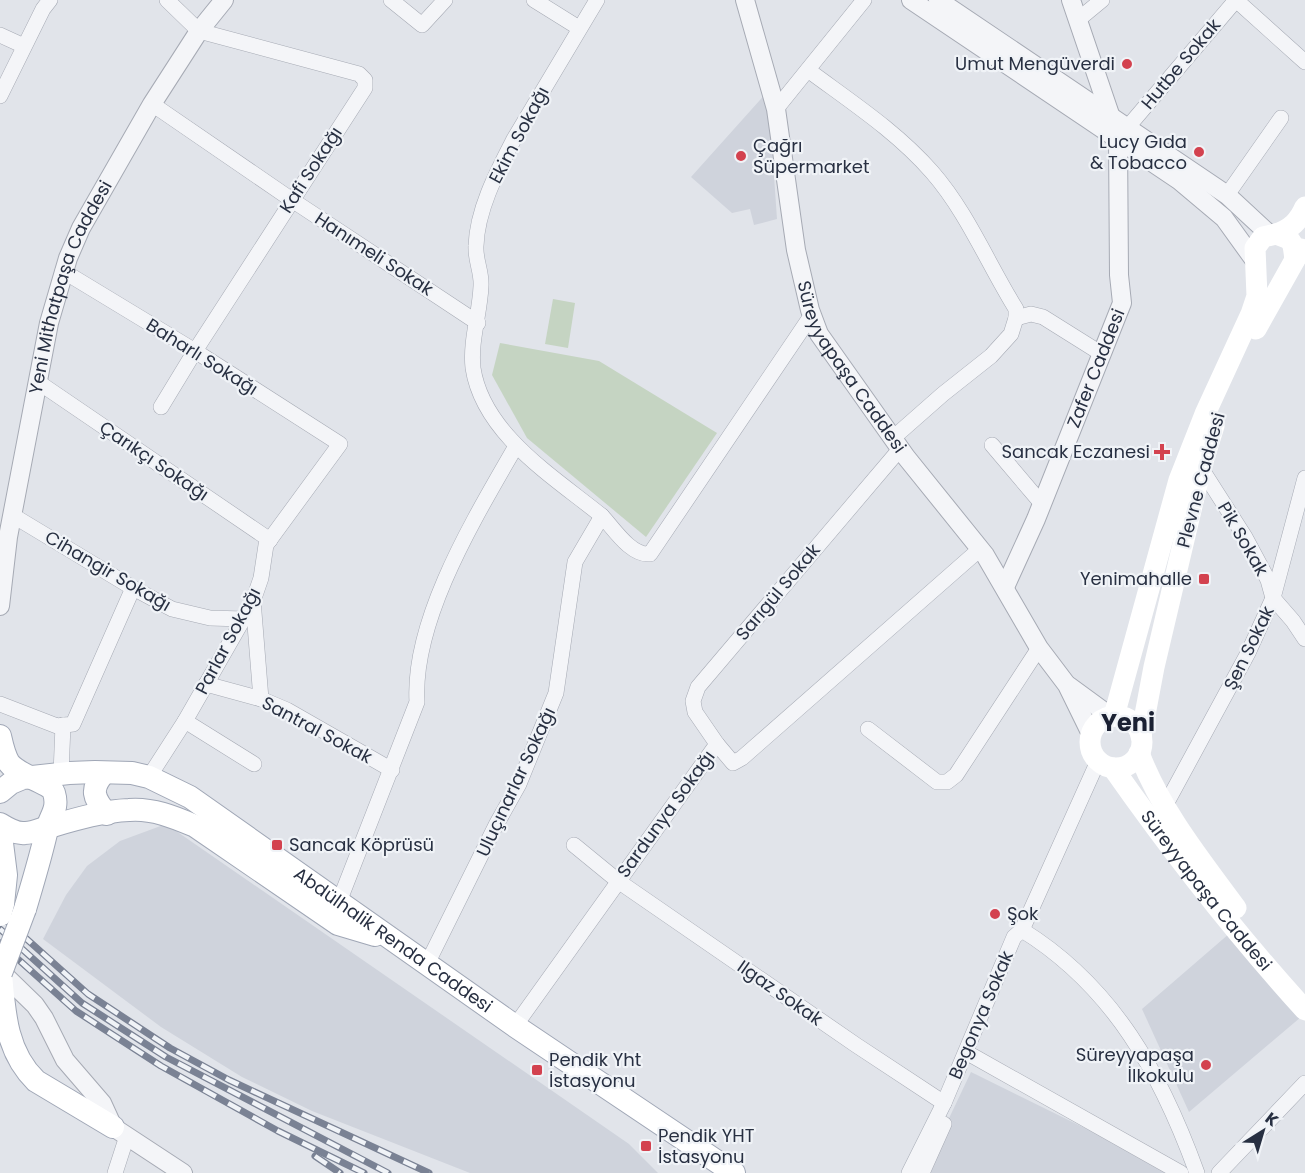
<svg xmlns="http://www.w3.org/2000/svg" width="1305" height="1173" font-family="Poppins,sans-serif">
<rect width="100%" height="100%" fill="#e1e4ea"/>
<g fill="#cfd3dc">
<polygon points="768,91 777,219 754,225 750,209 732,213 691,177"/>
<polygon points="166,824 629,1144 658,1173 470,1173 312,1111 242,1077 161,1027 43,939 66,895 87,866 120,841"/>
<polygon points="1230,933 1301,1017 1189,1112 1142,1009"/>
<polygon points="971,1072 1176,1173 923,1173"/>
</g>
<g fill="#c5d4c2">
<polygon points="553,299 575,303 568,348 545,344"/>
<polygon points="500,343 599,361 717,433 646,537 527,438 492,375"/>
</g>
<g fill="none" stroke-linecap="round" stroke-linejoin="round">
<g stroke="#a6aab4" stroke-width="16">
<g id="minor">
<polyline points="391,0 422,25 445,0"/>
<polyline points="534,0 579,28"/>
<path d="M597,0l-83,139c-16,31 -37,70 -38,107 -1,14 6,26 5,40 -1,27 -11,55 -8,82 10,66 81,109 129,148"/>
<polyline points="1236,0 1305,62"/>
<polyline points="1079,19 1102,0"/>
<polyline points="0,35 24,46"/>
<path d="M808,70c43,32 88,61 124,102 35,40 56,92 84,137v9l-5,16 -20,22 -48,38 -50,44"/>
<polyline points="0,96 43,9 50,0"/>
<polyline points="152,104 292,200 478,323"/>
<polyline points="776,109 864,0"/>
<polyline points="1127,128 1236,0"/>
<polyline points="1227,195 1281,118"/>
<polyline points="63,271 195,351 340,444 266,545 261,578 252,604 185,721 149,777"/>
<polyline points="1016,318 1031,314 1043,317 1102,354"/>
<polyline points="38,382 270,540"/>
<polyline points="161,407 195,351 365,88 365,80 359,74 199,31 167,0"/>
<polyline points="992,445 1042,504"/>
<polyline points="1201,468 1245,537 1268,580 1273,598 1293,621 1305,639"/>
<polyline points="12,515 133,588 172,609 210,618 243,619"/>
<polyline points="253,600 261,699"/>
<polyline points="206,684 261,699 287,710 392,770"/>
<polyline points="0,704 57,726 73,724 133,588"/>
<polyline points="185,721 254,764"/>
<polyline points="868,729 937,782 947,782 956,775 1039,648"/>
<polyline points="717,744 695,712 693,701 698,687 900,449"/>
<polyline points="61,774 63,725"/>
<polyline points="1165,806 1248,653 1273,598 1305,478"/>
<polyline points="574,845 618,881 856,1045 944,1103"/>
<path d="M339,902l78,-200c-5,-83 59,-186 99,-256"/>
<path d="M1022,930c92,57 139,144 175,243"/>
<path d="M427,964l69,-139 23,-41 37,-91 19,-131 27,-46c12,13 29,40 48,38l161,-238"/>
<polyline points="515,1026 717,744 733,763 742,758 980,549"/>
<polyline points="973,1056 1181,1173"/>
<polyline points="115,1173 127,1136"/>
<polyline points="909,1173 944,1103 1014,937 1022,930 1098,761"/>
<polyline points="922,1173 944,1124"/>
<polyline points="1219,1173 1305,1083"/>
</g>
</g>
<g stroke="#a6aab4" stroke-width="20">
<g id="tertiary">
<path id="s1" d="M745,0l31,109 20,141 14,60 9,24 87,123 79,98 54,93 28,37 24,49"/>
<polyline points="911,0 1180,181 1224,218 1255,261"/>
<polyline points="938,0 1227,195 1269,234"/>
<path id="s2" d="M1005,587l31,-68 86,-216 -3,-28 -1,-137 -47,-138"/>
<path id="s3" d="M0,606l8,-69 41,-214 19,-65 13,-30 71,-124 47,-73 25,-31"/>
<polyline points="1069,686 1110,716"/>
<polyline points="0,971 35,1005 44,1018 65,1060 102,1103 113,1127 183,1173"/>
</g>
</g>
<g stroke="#a0a7b6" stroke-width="24">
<g id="primary">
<path d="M0,736c2,9 4,19 9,27 11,14 41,19 45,30 5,16 -4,23 -7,36 -6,27 -14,53 -22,80"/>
<path d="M104,773c-14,16 -11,25 3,41"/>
<path id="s5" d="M0,792l11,-9 12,-5 46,-5 26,-1 37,1 17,4 41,20 325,229 219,147"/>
<path d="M0,824c8,5 16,10 25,9 10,0 17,-5 27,-7 24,-7 51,-15 77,-16 23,-2 45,7 66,16l143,98 37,11"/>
<polyline points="0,827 6,875 3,904"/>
<path d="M1,973c3,39 5,79 35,108l77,46"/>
</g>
</g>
<use href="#minor" stroke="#f4f5f8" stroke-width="15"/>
<use href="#tertiary" stroke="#f4f5f8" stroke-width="18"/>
<g stroke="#fff" stroke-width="21">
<path d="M1276,234c15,-5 23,-13 29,-27"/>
<polyline points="1256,329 1301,249"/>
<polyline points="1114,716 1179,480 1205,414 1251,314 1257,296 1255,248 1263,237 1276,234 1289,239 1293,245 1295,259"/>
<circle cx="1116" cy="742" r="26"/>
<polyline points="1141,736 1154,667 1201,468 1214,426"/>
<path d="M1139,753c22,58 61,106 97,155"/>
<path id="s4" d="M1113,768c59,84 123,166 192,242"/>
</g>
<use href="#primary" stroke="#fff" stroke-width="22"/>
<g stroke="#7a8294" stroke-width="7">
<g id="rail">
<polyline points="0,915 88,994 170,1048 229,1080 429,1173"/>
<polyline points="0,929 82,1003 166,1057 388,1173"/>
<polyline points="0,943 76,1011 161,1066 278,1131 364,1173"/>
<polyline points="315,1156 340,1173"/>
</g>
</g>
<use href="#rail" stroke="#f0f3f7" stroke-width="4.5" stroke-dasharray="14" stroke-linecap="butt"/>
<g stroke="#a0a7b6" stroke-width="24" stroke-linecap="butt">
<g id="primary-bridge">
<polyline points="0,915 3,904"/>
<polyline points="1,973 25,909"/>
</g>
</g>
<use href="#primary-bridge" stroke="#fff" stroke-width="22"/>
</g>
<g fill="#d3424f" stroke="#f0f3f7" stroke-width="2">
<circle cx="1127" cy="64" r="6"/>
<circle cx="1199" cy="152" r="6"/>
<circle cx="741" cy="156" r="6"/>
<path d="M1159 443h6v6h6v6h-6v6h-6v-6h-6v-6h6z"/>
<rect x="1198" y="573" width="12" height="12" rx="3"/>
<rect x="271" y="839" width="12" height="12" rx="3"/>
<circle cx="995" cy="914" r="6"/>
<circle cx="1206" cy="1065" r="6"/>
<rect x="531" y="1064" width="12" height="12" rx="3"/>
<rect x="640" y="1140" width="12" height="12" rx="3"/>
</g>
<g text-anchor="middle" stroke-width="4.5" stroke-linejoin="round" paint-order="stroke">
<g font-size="18" fill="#283042" stroke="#f0f3f7" text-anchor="end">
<text x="1115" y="70">Umut Mengüverdi</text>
<text x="1187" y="148">Lucy Gıda<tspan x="1187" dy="21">&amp; Tobacco</tspan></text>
<text x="753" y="152" text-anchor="start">Çağrı<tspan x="753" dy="21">Süpermarket</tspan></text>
<text x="1150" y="458">Sancak Eczanesi</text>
<text x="1192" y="585">Yenimahalle</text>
<text x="289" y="851" text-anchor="start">Sancak Köprüsü</text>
<text x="1007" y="920" text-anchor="start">Şok</text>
<text x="1194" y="1061">Süreyyapaşa<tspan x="1194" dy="21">İlkokulu</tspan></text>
<text x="549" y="1066" text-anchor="start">Pendik Yht<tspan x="549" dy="21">İstasyonu</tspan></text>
<text x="658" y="1142" text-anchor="start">Pendik YHT<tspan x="658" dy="21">İstasyonu</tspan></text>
</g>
<g font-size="18" fill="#283042" stroke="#f0f3f7">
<text transform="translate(1181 64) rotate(-50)" y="6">Hutbe Sokak</text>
<text transform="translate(519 135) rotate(-62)" y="6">Ekim Sokağı</text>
<text transform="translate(311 170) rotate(-57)" y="6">Kafi Sokağı</text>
<text transform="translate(374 254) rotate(33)" y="6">Hanımeli Sokak</text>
<text dy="6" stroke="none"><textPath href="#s3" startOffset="328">Yeni Mithatpaşa Caddesi</textPath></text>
<text transform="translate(202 357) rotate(32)" y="6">Baharlı Sokağı</text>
<text dy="6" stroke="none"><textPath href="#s1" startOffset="387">Süreyyapaşa Caddesi</textPath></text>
<text dy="6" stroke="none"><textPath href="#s2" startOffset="237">Zafer Caddesi</textPath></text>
<text transform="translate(154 461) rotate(34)" y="6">Çarıkçı Sokağı</text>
<text transform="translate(1201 480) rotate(-75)" y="6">Plevne Caddesi</text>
<text transform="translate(1243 539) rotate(60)" y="6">Pik Sokak</text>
<text transform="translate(108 571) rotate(30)" y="6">Cihangir Sokağı</text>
<text transform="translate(778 592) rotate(-50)" y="6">Sarıgül Sokak</text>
<text transform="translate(228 641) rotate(-62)" y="6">Parlar Sokağı</text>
<text transform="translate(1249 648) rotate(-64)" y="6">Şen Sokak</text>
<text transform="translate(317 730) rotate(28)" y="6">Santral Sokak</text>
<text transform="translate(516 782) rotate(-65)" y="6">Uluçınarlar Sokağı</text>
<text transform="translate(666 814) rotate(-54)" y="6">Sardunya Sokağı</text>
<text dy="6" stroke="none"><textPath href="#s4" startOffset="154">Süreyyapaşa Caddesi</textPath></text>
<text dy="6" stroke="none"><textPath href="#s5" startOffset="448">Abdülhalik Renda Caddesi</textPath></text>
<text transform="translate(780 993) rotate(35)" y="6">Ilgaz Sokak</text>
<text transform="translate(981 1015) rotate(-67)" y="6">Begonya Sokak</text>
</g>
<g font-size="24" font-weight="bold" fill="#1b2133" stroke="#f0f3f7">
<text x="1128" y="731">Yeni</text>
</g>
</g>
<g transform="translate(1263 1131) rotate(37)" stroke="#f0f3f7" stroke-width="4.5" paint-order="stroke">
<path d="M0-4.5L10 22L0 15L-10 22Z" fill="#283042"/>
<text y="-9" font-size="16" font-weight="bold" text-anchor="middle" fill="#283042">K</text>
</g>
</svg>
